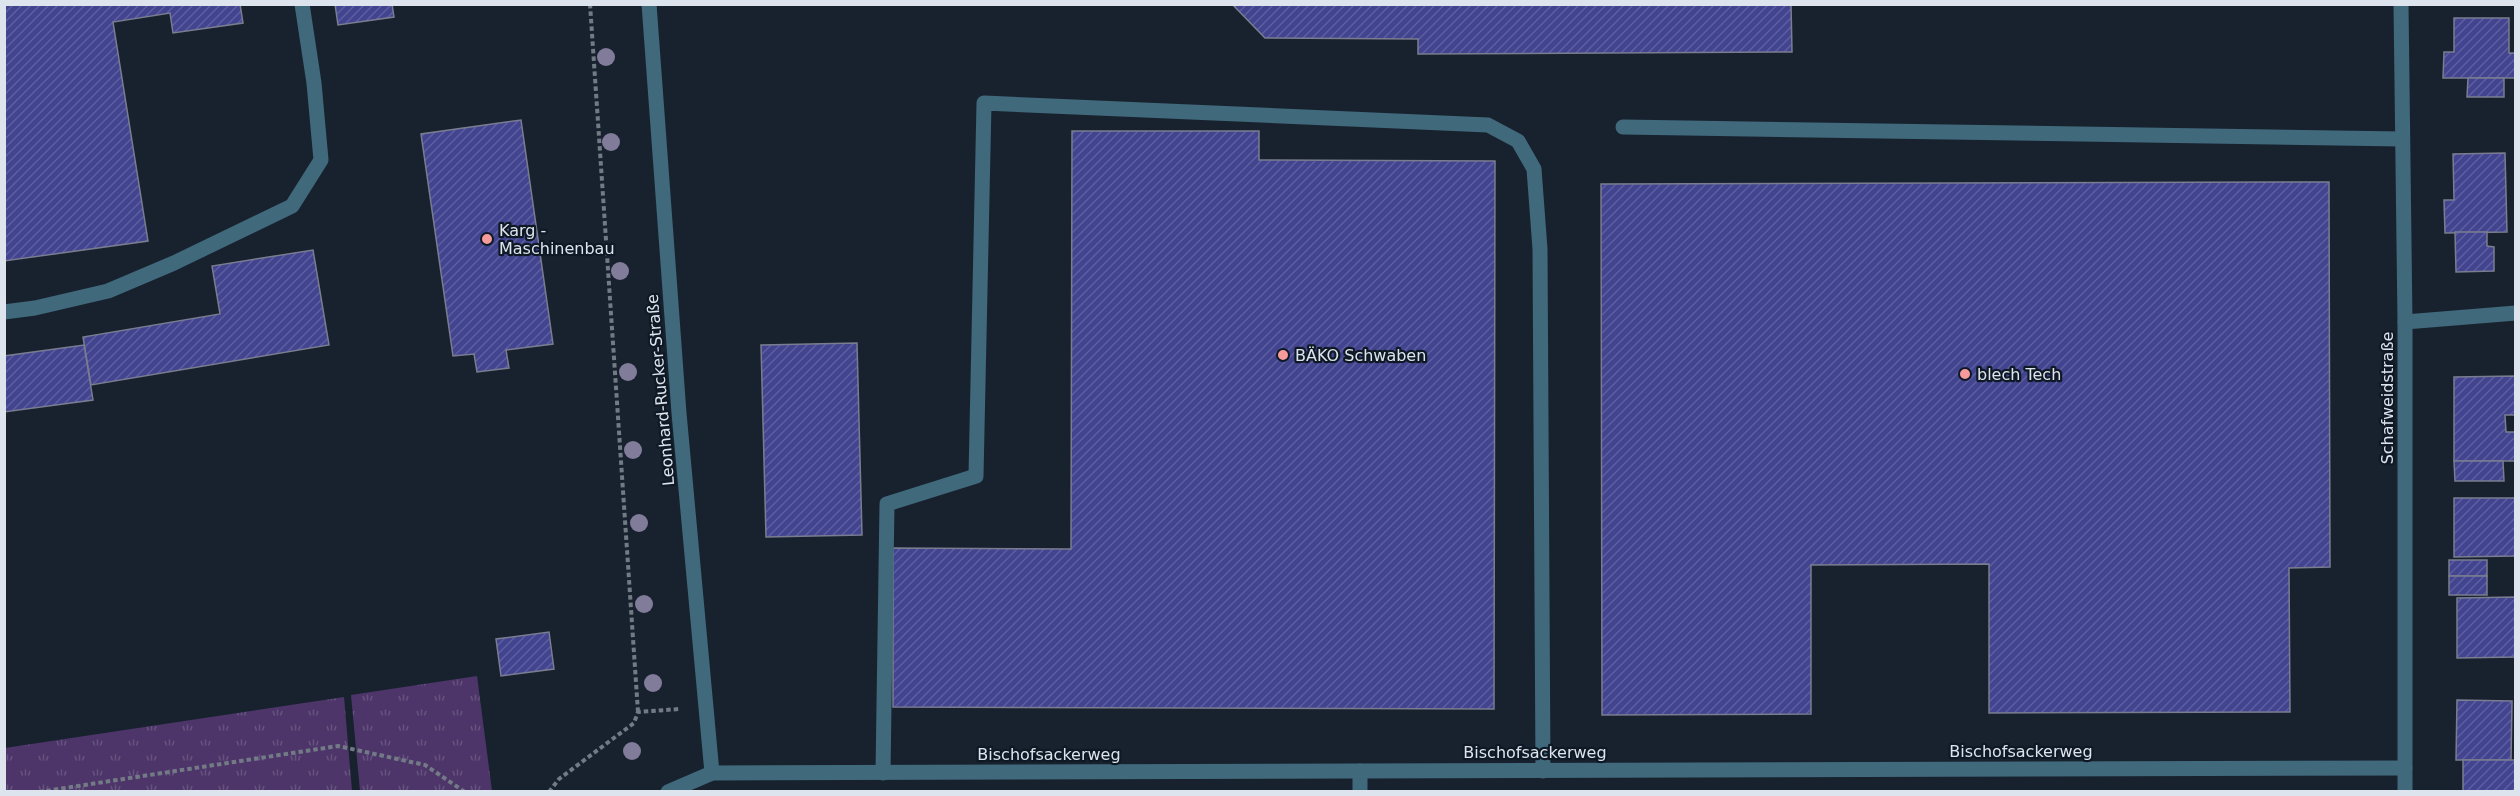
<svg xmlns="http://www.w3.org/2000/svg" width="2520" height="796" font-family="'DejaVu Sans',sans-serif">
<defs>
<pattern id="grass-tufts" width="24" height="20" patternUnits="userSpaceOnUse" patternTransform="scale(1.5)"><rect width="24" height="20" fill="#4d3569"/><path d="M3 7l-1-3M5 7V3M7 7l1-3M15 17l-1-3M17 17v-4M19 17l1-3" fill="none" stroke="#66527f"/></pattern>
<pattern id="building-hatch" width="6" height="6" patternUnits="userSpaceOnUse" patternTransform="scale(1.5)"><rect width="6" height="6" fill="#424490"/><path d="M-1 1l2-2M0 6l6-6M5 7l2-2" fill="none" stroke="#5d5fa0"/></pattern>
</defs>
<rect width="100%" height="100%" fill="#18222f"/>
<g fill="url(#grass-tufts)">
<polygon points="477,676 492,791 360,791 351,695"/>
<polygon points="344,697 352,791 5,791 5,748"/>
</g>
<g fill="url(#building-hatch)" stroke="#7a7d90" stroke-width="1.5">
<polygon points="4,4 240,4 243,23 173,33 170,13 113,22 148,241 4,261"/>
<polygon points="335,4 392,4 394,17 338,25"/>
<polygon points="1232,4 1791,4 1792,52 1418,54 1418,39 1265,38"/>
<polygon points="2454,18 2509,18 2509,53 2516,53 2516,78 2443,78 2444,52 2454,52"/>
<polygon points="2468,78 2504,78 2504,97 2467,97"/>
<polygon points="521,120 553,344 506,350 509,368 477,372 474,354 453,356 421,134"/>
<polygon points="1072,131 1259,131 1259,160 1495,161 1494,709 893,707 893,548 1071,549"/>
<polygon points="2505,153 2507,232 2445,233 2444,200 2454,200 2453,154"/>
<polygon points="2329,182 2330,567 2289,568 2290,712 1989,713 1989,564 1811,565 1811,714 1602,715 1601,184"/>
<polygon points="2455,232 2487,232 2487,246 2494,247 2494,271 2456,272"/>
<polygon points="313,250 329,345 91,385 83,337 220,314 212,266"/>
<polygon points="857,343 862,535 766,537 761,345"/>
<polygon points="84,345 93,400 4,412 4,356"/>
<polygon points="2516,376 2516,415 2505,415 2506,432 2516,432 2516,461 2454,461 2454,377"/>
<polygon points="2454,461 2503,461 2504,481 2455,481"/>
<polygon points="2454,498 2516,498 2516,556 2454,557"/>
<rect x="2449" y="560" width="38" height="16"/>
<rect x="2449" y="576" width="38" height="19"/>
<polygon points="2516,597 2516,657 2457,658 2457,598"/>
<polygon points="549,632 554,669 501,676 496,639"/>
<polygon points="2457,700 2512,701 2511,760 2456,760"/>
<rect x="2463" y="760" width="53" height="32"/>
</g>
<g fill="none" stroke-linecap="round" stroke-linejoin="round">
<g stroke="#727a85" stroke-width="4" stroke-dasharray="4.5 3" stroke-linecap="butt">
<polyline points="590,4 638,712"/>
<polyline points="39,792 338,746 425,765 465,792"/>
<polyline points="549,792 559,779 634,723 638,712 679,709"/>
</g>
<g stroke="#40697c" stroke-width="15">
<polyline points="1623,127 2402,139"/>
<polyline points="4,312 35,308 108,291 174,263 292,206 321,160 314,83 302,4"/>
<polyline points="1360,771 1360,792"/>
<polyline points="883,773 887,504 976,476 984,103 1488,125 1518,141 1534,169 1540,249 1543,771"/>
</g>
<g stroke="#40697c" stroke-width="15">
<polyline points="649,4 679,413 712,773"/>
<polyline points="2401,4 2405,322 2405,792"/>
<polyline points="2405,322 2516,313"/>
<polyline points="668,792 712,773 2405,768"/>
</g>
</g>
<g fill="#817c99">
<circle cx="606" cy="57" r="9"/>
<circle cx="611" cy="142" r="9"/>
<circle cx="620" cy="271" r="9"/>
<circle cx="628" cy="372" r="9"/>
<circle cx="633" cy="450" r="9"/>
<circle cx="639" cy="523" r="9"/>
<circle cx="644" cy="604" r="9"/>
<circle cx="653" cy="683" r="9"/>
<circle cx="632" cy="751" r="9"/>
</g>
<g fill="#f59b9c" stroke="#0e1925" stroke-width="2">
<circle cx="487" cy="239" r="6"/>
<circle cx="1283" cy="355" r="6"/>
<circle cx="1965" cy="374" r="6"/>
</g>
<g text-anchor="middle" stroke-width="4.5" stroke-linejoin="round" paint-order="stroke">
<g font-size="16" fill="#dde4ed" stroke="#0e1925" text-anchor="start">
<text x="499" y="236">Karg -<tspan x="499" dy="18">Maschinenbau</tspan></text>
<text x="1295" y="361">BÄKO Schwaben</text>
<text x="1977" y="380">blech Tech</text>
</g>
<g font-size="16" fill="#dde4ed" stroke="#0e1925">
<text transform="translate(660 390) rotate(-95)" y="6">Leonhard-Rucker-Straße</text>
<text transform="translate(2387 398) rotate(-90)" y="6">Schafweidstraße</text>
<text x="2021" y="757">Bischofsackerweg</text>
<text x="1535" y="758">Bischofsackerweg</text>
<text x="1049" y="760">Bischofsackerweg</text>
</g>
</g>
<rect width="2520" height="796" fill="none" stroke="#dde4ed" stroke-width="12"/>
</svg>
